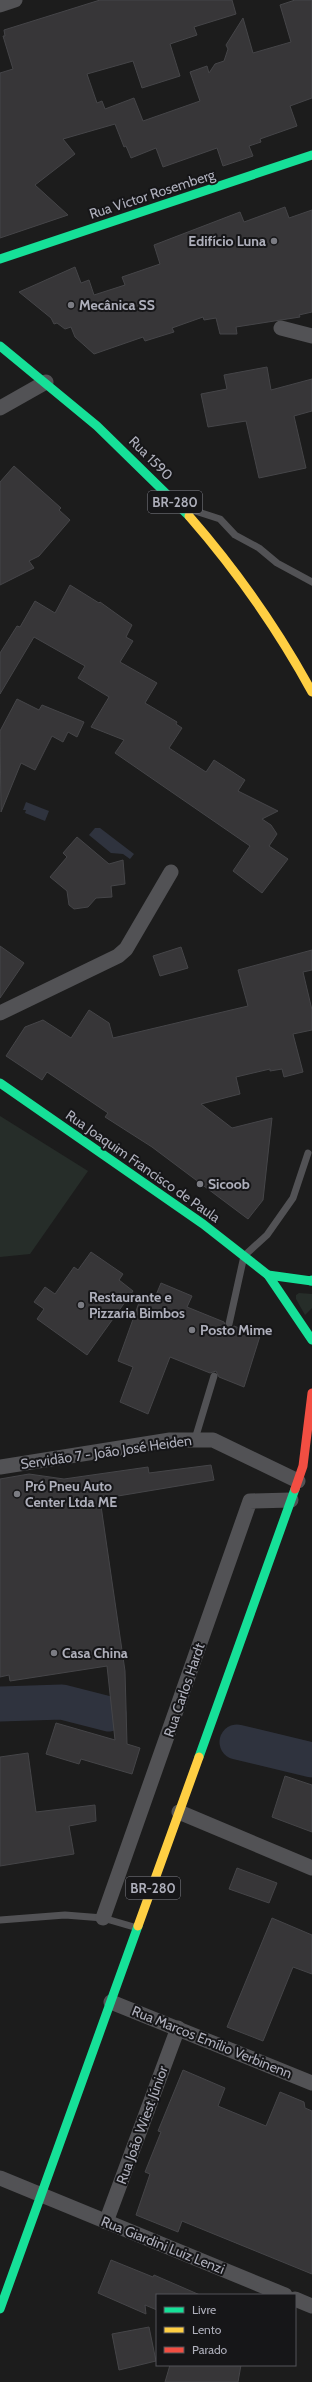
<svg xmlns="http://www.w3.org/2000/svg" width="312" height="2382" font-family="Cabin,sans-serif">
<rect width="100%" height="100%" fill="#1c1c1c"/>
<g fill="#262d29">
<polygon points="0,1116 88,1171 30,1254 0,1257"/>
<polygon points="299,1293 312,1294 312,1308 305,1315 296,1299 296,1295"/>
</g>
<g fill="#2f333e">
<polygon points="26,802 49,811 45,821 25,813 26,810 23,810"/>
<polygon points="95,828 100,828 134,854 130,859 123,854 111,853 89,835"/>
</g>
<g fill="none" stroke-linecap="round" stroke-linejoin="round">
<g stroke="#2f333e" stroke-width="35">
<polyline points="0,1704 62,1702 109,1714"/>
<polyline points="237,1742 312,1760"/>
</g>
</g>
<g fill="#373638" stroke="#454548">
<polygon points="100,0 232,0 236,14 194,27 197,35 170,44 180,76 142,88 133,61 87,74 97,103 102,101 105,109 134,98 143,121 200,101 190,72 207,66 209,73 215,64 224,61 228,49 226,45 243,18 253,53 291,42 280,5 295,0 312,0 312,98 290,106 297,126 260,139 261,142 249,146 253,156 223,166 217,148 163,167 156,148 131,158 126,146 124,147 115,124 63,139 75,154 35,185 68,215 0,238 0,73 13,69 3,36 5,36 4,30"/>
<polygon points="285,207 289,218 312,210 312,312 299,315 300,317 236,327 237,334 220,334 216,318 204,320 203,317 172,328 174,332 145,341 143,337 94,354 75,337 71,327 65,329 57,323 54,324 51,318 19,292 75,267 81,283 89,280 94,295 125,285 122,277 160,264 154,245 240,212 244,222"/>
<polygon points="267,367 271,390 312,379 312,411 294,416 306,468 259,478 246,421 208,427 201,394 227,389 224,375"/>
<polygon points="14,466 61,508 59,510 70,520 39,556 29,561 34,568 0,585 0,482"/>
<polygon points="70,585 99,603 100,602 132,625 126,637 133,641 120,662 157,683 145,703 177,722 176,724 182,728 169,748 206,772 214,760 245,780 238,791 278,811 262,819 271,825 277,834 269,846 288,859 262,893 233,871 250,846 115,753 124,740 91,727 109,697 78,678 85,666 34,637 0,694 0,653 17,626 20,627 35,601 55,613"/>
<polygon points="17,699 39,710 42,705 84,722 77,737 68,732 63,742 52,736 35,770 21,763 1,812 0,731"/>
<polygon points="77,837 109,864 123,860 125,884 111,886 112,897 96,898 88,907 74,909 69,905 67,891 50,877 67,857 63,853"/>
<polygon points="0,946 24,963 0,998"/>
<polygon points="181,947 188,968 160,976 153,956"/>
<polygon points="312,950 312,970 303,972 312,1010 312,1030 293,1034 303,1072 284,1077 282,1069 270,1071 270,1069 236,1077 240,1094 201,1104 232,1128 272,1118 263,1200 248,1219 152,1147 105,1117 108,1113 47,1072 42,1080 6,1056 25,1027 43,1020 71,1038 89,1010 109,1023 113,1038 248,1006 238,970"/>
<polygon points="91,1252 123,1274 119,1280 133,1291 87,1355 37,1319 44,1309 34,1302 45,1287 55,1294 74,1267 78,1270"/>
<polygon points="161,1283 192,1296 187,1307 224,1322 226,1328 230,1329 234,1326 260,1336 244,1387 219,1377 216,1371 210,1373 170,1357 148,1414 120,1402 133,1367 118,1361 141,1297 149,1304 153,1294 156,1295"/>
<polygon points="211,1465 214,1480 100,1499 125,1671 127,1744 140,1748 132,1774 81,1759 79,1764 46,1754 56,1723 115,1740 107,1666 10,1681 9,1675 0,1677 0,1479 29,1474 64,1479 148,1467 149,1473"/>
<polygon points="28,1753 36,1812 95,1805 96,1821 69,1826 74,1854 0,1866 0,1757"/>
<polygon points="285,1776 312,1785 312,1832 272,1817"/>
<polygon points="237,1868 277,1883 269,1903 229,1889"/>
<polygon points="272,1918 312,1935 312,1974 293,1967 263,2041 227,2027"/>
<polygon points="183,2070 225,2088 218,2106 266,2126 280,2092 304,2102 305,2108 312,2111 312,2274 182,2221 178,2232 136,2215 150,2174 145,2172 161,2132 158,2131"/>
<polygon points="111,2260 153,2277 154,2275 200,2295 157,2295 157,2310 145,2305 146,2314 98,2293"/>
<polygon points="149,2327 156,2361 119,2370 112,2334"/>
<polygon points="170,2365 241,2365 238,2382 165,2382"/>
</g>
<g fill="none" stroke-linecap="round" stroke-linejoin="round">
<g stroke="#525255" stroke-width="7">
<polyline points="192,510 220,519 235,535 259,548 277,563 312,582"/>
<polyline points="229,1324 244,1256 267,1235 293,1198 308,1153"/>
<polyline points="195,1439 214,1376"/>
<polyline points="0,1920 65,1915 103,1918 134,1927"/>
</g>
<g stroke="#525255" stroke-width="15">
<polyline points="0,5 15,0"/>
<polyline points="281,328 312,336"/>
<polyline points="0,408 46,382"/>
<polyline points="0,1013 118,956 126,949 171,872"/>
<polyline points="0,1467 170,1440 213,1440 298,1481"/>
<polyline points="179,1812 312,1868"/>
<polyline points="103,1918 250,1501 291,1500"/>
<polyline points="111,2002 312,2083"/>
<polyline points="0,2178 285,2295"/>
<polyline points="106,2222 178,2028"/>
<polyline points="295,2299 312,2306"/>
</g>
<g stroke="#16e098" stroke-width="9">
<polyline points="0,259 312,155"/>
<polyline points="0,346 97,426 189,516"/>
<polyline points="0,1083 203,1224 268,1275 312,1340"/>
<polyline points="268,1275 312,1281"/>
<polyline points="311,1281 312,1280"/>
<polyline points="199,1757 295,1489"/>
<polyline points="0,2309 138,1926"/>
</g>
<g stroke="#ffcf43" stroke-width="9">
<path d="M189,516c48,55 88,112 123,176"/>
<polyline points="138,1926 199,1757"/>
</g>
<polyline stroke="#f24e42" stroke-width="9" points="295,1489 303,1466 312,1393"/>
</g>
<g fill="#7b7c83" stroke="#161618" stroke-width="1.5">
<circle cx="274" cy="241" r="4"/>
<circle cx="71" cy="305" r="4"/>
<circle cx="200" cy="1184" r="4"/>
<circle cx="81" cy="1305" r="4"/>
<circle cx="192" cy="1330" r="4"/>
<circle cx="17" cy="1494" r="4"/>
<circle cx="54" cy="1653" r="4"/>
</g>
<g text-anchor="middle" stroke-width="4" stroke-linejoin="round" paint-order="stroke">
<g fill="#161618" stroke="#80818a" stroke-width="1">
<rect x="148" y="491" width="54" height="22" rx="3"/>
<rect x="126" y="1877" width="54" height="22" rx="3"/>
</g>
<g font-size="13" font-weight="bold" fill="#aeafbb">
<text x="175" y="507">BR-280</text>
<text x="153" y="1893">BR-280</text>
</g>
<g font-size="14" fill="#aeafbb" stroke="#161618">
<text transform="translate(152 194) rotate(-18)" y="5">Rua Victor Rosemberg</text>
<text transform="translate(151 458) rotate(45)" y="5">Rua 1590</text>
<text transform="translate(143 1166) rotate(35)" y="5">Rua Joaquim Francisco de Paula</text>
<text transform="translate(106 1452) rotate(-8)" y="5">Servidão 7 - João José Heiden</text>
<text transform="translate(184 1690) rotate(-71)" y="5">Rua Carlos Hardt</text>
<text transform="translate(212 2042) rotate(22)" y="5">Rua Marcos Emílio Verbinenn</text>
<text transform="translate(142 2125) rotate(-70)" y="5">Rua João Wiest Júnior</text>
<text transform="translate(163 2245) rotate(22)" y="5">Rua Giardini Luiz Lenzi</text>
</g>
<g font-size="14" font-weight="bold" fill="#aeafbb" stroke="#161618" text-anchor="start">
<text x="266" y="246" text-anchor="end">Edifício Luna</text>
<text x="79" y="310">Mecânica SS</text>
<text x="208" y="1189">Sicoob</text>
<text x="89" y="1302">Restaurante e<tspan x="89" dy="16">Pizzaria Bimbos</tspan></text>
<text x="200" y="1335">Posto Mime</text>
<text x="25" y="1491">Pró Pneu Auto<tspan x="25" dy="16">Center Ltda ME</tspan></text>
<text x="62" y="1658">Casa China</text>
</g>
</g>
<rect x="156" y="2294" width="140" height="72" fill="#161618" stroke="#535359"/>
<rect x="164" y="2307" width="20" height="6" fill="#16e098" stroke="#535359"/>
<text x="192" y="2314" font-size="12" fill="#aeafbb">Livre</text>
<rect x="164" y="2327" width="20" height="6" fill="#ffcf43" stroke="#535359"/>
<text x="192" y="2334" font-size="12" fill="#aeafbb">Lento</text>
<rect x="164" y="2347" width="20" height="6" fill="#f24e42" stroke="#535359"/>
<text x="192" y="2354" font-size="12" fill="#aeafbb">Parado</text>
</svg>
